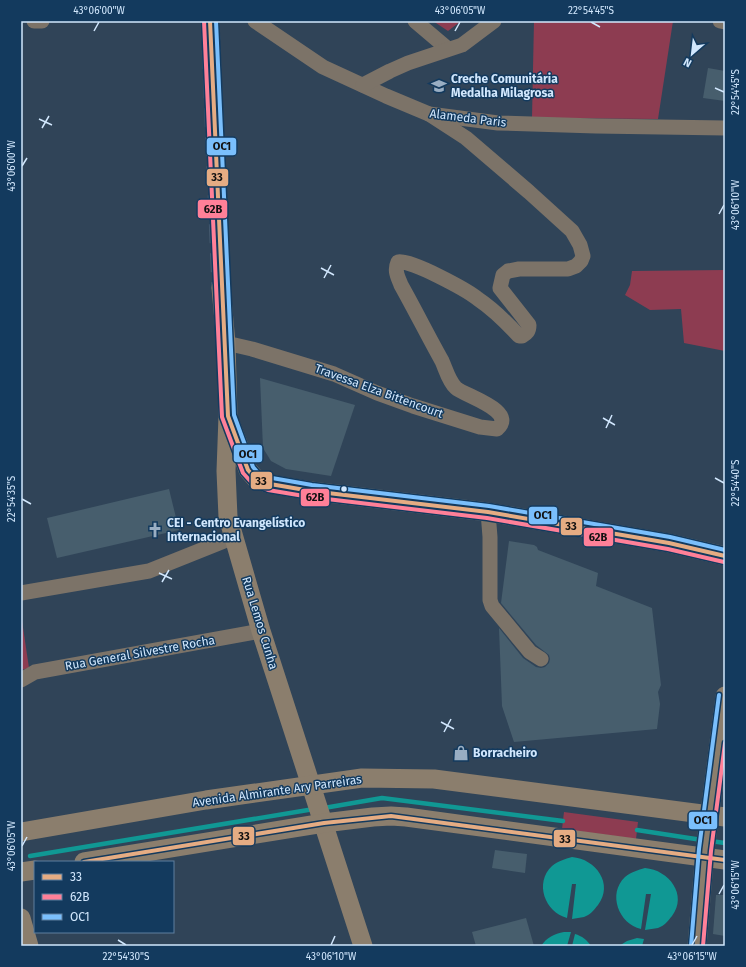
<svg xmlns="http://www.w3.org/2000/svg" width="746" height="967" font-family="'Fira Sans',sans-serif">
<rect width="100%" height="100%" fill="#304458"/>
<g fill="#8d3c51">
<polygon points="433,21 461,21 448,31"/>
<polygon points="534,21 673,21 658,119 532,118"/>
<polygon points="725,270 725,351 684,343 681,309 650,310 625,295 630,285 632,271"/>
<polygon points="21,614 29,668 21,670"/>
<polygon points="564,812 638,822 636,839 562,829"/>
</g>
<g fill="#109894">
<path d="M572,857c24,2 42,27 26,48 -4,5 -8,10 -14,12 -4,1 -8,1 -12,2l4,-35h-4l-5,34c-22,-6 -33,-35 -15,-52 6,-5 13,-7 20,-9z"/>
<path d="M645,868c24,2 43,27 27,48 -4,5 -8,10 -14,12 -4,1 -9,1 -13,2l6,-36h-5l-5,35c-22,-5 -34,-35 -16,-52 6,-5 13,-7 20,-9z"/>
<path d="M564,932h7l-4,14h-26c6,-9 13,-12 23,-14z"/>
<path d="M575,934c7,2 12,6 16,12h-19z"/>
<polygon points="637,938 644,939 642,946 619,946 627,941"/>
</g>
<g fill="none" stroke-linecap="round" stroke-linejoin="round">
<g stroke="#109894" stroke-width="4.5">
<polyline points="324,808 382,798 563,821"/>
<polyline points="637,830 702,840"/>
<polyline points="710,841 725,843"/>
<polyline points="30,856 314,809"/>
</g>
</g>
<g fill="#475e6d">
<polygon points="708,68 725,71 725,101 703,98"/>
<polygon points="260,378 355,405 331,476 286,469 271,461 263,448"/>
<polygon points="169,489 179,530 57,558 47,518"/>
<polygon points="509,541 534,545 537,547 538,550 598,573 596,586 652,608 661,685 658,692 660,704 657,729 514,742 502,706 499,628 523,658 536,667 541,668 545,667 549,663 550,659 549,655 536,645 501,603"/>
<polygon points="495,850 527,854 525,873 492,868"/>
<polygon points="716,895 725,895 725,936 713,934"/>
<polygon points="526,918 534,946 476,946 472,932"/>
</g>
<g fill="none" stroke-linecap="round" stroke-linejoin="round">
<polyline stroke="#485c71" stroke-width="19" stroke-dasharray="19 10" stroke-linecap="butt" points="210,21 221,288"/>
<g stroke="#7c7368" stroke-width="15">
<polyline points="34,21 42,21"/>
<polyline points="255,21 323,67 386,96 429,114 498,123 596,126 725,128"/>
<polyline points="415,21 448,49"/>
<polyline points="720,21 725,22"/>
<polyline points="363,85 390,71 408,63 462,45 494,21"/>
<path d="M226,343l26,6 82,25 43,19 36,13 67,21 17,2c21,-18 -32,-33 -41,-41 -7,-6 -10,-18 -14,-27 -14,-25 -27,-51 -41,-76 -3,-8 -7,-14 -3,-23 12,-3 69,28 80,37 15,10 29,24 41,37h3c5,-3 7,-5 7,-11l-29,-37 3,-13 5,-4 11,-2h49l8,-3 5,-5 2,-5 -3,-11 -8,-14 -43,-39 -63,-54 -37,-24"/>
<polyline points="488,512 490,537 490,600 492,606 530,652 541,659"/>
<polyline points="21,593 149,571 234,537"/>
<polyline points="21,680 35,672 261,631"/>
</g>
<g stroke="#8b7e6d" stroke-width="19">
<polyline points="221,288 226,343 228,416 226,471 228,517 261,631 363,946"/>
<polyline points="231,425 248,470 256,479 270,484 311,491 488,512 669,543 725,556"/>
<polyline points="21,832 206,800 362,778 434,779 725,817"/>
<polyline points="84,862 324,823 373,817 391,816 406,817 725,860"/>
<polyline points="21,872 35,870"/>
<polyline points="21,918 29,946"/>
<polyline points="697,946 705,850 725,696"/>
</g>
<g stroke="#133a5e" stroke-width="7">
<g id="bus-1">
<polyline points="210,21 228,416 248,470 256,479 270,484 311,491 488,512 669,543 725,556"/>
<polyline points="84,862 324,823 391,816 725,860"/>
</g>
</g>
<g stroke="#133a5e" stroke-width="7">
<g id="bus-2">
<polyline points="204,21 222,417 243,473 253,484 268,490 310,497 487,518 668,549 724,562"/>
<polyline points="703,946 711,851 725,743"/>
</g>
</g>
<g stroke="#133a5e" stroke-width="7">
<g id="bus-3">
<polyline points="216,21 234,415 253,467 259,474 272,478 312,485 489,506 670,537 725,550"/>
<polyline points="691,946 699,849 719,695"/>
</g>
</g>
<use href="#bus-1" stroke="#e5ac83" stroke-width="4"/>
<use href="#bus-2" stroke="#ff8098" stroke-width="4"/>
<use href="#bus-3" stroke="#7abffc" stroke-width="4"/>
</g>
<path fill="none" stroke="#d1e7fd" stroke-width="1.5" d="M591,22l9,5M94,31l5,-9M455,31l5,-9M715,88l9,4M39,119l13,6M42,128l7,-12M22,166l5,-8M719,214l5,-9M321,268l13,7M324,278l7,-13M603,418l12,7M606,428l6,-13M715,478l9,5M22,499l9,5M159,573l13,6M162,582l7,-12M441,722l13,7M444,732l7,-13M22,846l5,-9M719,894l5,-9M118,940l8,5M331,945l4,-9M692,945l5,-9"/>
<defs>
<g id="school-bare" transform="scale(1.2)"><path d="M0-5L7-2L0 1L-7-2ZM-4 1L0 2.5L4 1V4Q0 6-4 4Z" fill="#99aec3" stroke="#133a5e" stroke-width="2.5" paint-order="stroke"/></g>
<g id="church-bare" transform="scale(1.2)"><path d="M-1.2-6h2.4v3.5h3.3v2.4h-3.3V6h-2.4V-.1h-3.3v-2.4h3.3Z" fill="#99aec3" stroke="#133a5e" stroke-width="2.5" paint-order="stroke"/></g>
<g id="shop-bare" transform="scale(1.2)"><path d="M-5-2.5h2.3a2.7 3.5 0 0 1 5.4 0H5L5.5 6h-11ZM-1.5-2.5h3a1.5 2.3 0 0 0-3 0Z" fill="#99aec3" stroke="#133a5e" stroke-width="2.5" paint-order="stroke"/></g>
</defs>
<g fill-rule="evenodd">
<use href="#school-bare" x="439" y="86"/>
<use href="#church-bare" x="155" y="530"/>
<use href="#shop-bare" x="461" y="753"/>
</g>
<circle fill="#d1e7fd" stroke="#133a5e" stroke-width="1.5" cx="344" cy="489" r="3.5"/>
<g text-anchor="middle" stroke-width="3" stroke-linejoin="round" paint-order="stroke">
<g font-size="12" font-weight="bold" fill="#d1e7fd" stroke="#133a5e" text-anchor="start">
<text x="451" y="83">Creche Comunitária<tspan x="451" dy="14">Medalha Milagrosa</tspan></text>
<text x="167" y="527">CEI - Centro Evangelístico<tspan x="167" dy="14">Internacional</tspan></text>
<text x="473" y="757">Borracheiro</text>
</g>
<g font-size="12" fill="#d1e7fd" stroke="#133a5e">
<text transform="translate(468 118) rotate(7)" y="4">Alameda Paris</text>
<text transform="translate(379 391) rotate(20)" y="4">Travessa Elza Bittencourt</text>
<text transform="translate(260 623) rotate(73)" y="4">Rua Lemos Cunha</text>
<text transform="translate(140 653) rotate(-10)" y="4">Rua General Silvestre Rocha</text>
<text transform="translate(277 791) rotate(-8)" y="4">Avenida Almirante Ary Parreiras</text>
</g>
</g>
<g stroke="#133a5e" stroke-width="1.5">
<rect x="206" y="137" width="31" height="19" rx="4" fill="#7abffc"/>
<rect x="206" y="168" width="23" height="19" rx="4" fill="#e5ac83"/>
<rect x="197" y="199" width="31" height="20" rx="4" fill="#ff8098"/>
<rect x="233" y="444" width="30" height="19" rx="4" fill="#7abffc"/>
<rect x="250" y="471" width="23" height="19" rx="4" fill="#e5ac83"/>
<rect x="300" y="488" width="30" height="19" rx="4" fill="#ff8098"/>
<rect x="528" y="506" width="30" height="19" rx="4" fill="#7abffc"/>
<rect x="560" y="517" width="23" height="19" rx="4" fill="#e5ac83"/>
<rect x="583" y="527" width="31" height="20" rx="4" fill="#ff8098"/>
<rect x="688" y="811" width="30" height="19" rx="4" fill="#7abffc"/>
<rect x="232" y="826" width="23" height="20" rx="4" fill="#e5ac83"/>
<rect x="553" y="829" width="23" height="19" rx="4" fill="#e5ac83"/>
</g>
<g font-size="11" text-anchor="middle" font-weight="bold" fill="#111">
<text x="222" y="150">OC1</text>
<text x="217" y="181">33</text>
<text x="213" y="213">62B</text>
<text x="248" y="458">OC1</text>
<text x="261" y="485">33</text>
<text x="315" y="501">62B</text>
<text x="543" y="519">OC1</text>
<text x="571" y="530">33</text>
<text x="598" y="541">62B</text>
<text x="703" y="824">OC1</text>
<text x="244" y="840">33</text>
<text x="565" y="843">33</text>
</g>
<rect width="746" height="967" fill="none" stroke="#133a5e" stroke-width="44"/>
<rect x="34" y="861" width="140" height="72" fill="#133a5e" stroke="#5f7f9e"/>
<rect x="42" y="874" width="20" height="6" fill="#e5ac83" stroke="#5f7f9e"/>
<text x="70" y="881" font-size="12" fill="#d1e7fd">33</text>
<rect x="42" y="894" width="20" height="6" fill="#ff8098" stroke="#5f7f9e"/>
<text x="70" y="901" font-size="12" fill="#d1e7fd">62B</text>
<rect x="42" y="914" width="20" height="6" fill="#7abffc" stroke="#5f7f9e"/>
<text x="70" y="921" font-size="12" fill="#d1e7fd">OC1</text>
<g transform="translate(692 54) rotate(208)" stroke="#133a5e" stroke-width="3" paint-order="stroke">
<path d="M0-3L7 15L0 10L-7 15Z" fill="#d1e7fd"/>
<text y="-6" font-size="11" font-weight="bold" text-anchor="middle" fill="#d1e7fd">N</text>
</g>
<rect x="22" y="22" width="702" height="923" fill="none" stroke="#d1e7fd" stroke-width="1.5"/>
<g font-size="10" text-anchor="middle" fill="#d1e7fd">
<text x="99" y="14">43°06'00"W</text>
<text x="460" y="14">43°06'05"W</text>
<text x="591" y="14">22°54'45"S</text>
<text transform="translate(735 92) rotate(-90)" y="4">22°54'45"S</text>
<text transform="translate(11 166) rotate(-90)" y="4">43°06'00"W</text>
<text transform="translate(735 205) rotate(-90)" y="4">43°06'10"W</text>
<text transform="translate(735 483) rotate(-90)" y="4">22°54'40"S</text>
<text transform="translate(11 499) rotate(-90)" y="4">22°54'35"S</text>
<text transform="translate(11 846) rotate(-90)" y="4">43°06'05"W</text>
<text transform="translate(735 885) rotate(-90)" y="4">43°06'15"W</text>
<text x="126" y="960">22°54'30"S</text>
<text x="331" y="960">43°06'10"W</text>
<text x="692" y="960">43°06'15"W</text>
</g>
</svg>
